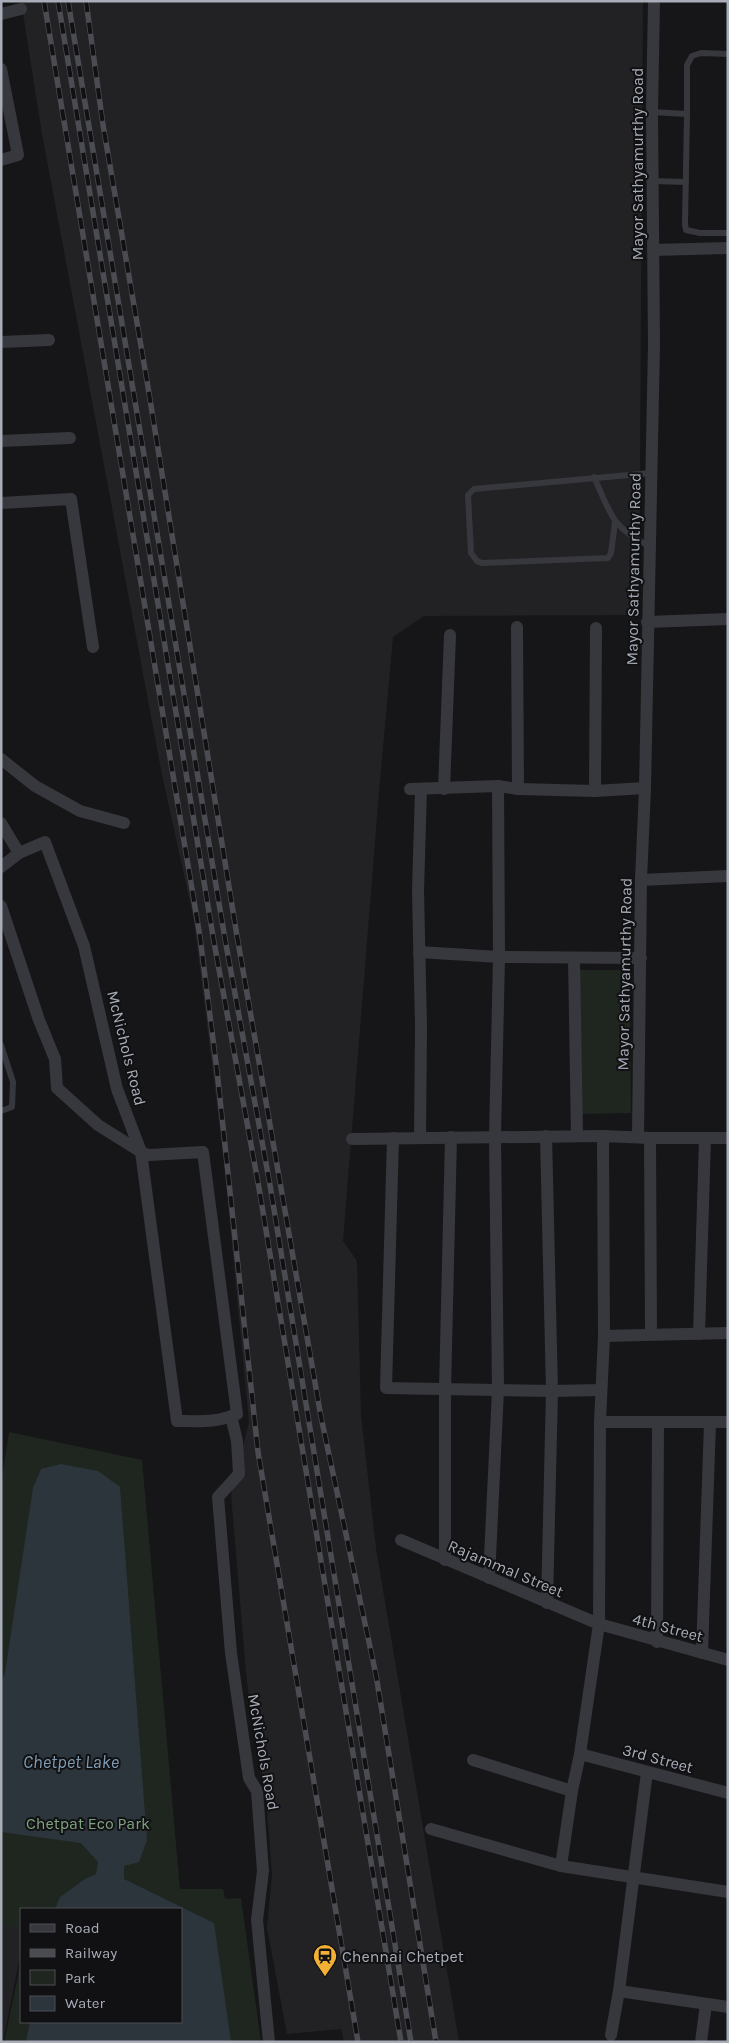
<svg xmlns="http://www.w3.org/2000/svg" width="729" height="2043" font-family="Karla,sans-serif">
<rect width="100%" height="100%" fill="#161618"/>
<g fill="#222225">
<polygon points="21,1 643,1 639,615 424,616 393,637 380,780 343,1241 357,1261 361,1415 376,1548 459,2042 344,2042 341,2029 287,2034 267,1928 272,1875 266,1795 247,1683 231,1495 249,1422 224,1161 194,920 162,775 42,134"/>
<polygon points="1,1921 21,1925 21,1951 3,2042"/>
</g>
<g fill="#1e261f">
<polygon points="574,970 630,970 631,1113 577,1114"/>
<polygon points="9,1432 142,1460 180,1889 223,1889 225,1899 241,1898 261,2042 4,2042 21,1962 21,2022 181,2022 181,1909 21,1909 21,1929 1,1925 1,1484"/>
</g>
<polygon fill="#2c353c" points="61,1464 98,1471 120,1487 147,1840 139,1862 124,1866 124,1879 214,1923 231,2042 26,2042 30,2022 181,2022 181,1909 55,1909 60,1897 85,1879 96,1874 98,1862 81,1843 1,1832 1,1682 5,1673 33,1488 41,1469"/>
<g fill="none" stroke-linecap="round" stroke-linejoin="round">
<g stroke="#37383d" stroke-width="6">
<polyline points="652,112 687,114 687,65 692,56 701,53 728,54"/>
<polyline points="687,114 685,224 686,230 700,233 728,233"/>
<polyline points="652,181 686,182"/>
<path d="M594,477c17,37 17,50 55,69"/>
<polyline points="615,522 611,553 608,558 482,563 477,561 471,553 468,495 474,489 651,473"/>
<polyline points="1,1045 13,1082 12,1107 1,1111"/>
</g>
<g stroke="#37383d" stroke-width="12">
<polyline points="1,14 21,9"/>
<polyline points="1,69 18,155 1,160"/>
<polyline points="653,250 728,248"/>
<polyline points="1,342 49,340"/>
<polyline points="1,441 70,438"/>
<polyline points="1,503 71,499 93,647"/>
<polyline points="647,622 728,619"/>
<polyline points="517,627 518,789"/>
<polyline points="1,759 35,786 80,811 124,823"/>
<polyline points="410,789 498,786 518,789 595,791 645,788"/>
<polyline points="444,789 450,635"/>
<polyline points="595,791 596,628"/>
<polyline points="1,823 19,853"/>
<path d="M1,867l18,-14 26,-11 39,104 33,143 24,63 8,3 54,-3 34,262c-21,9 -38,7 -60,7l-36,-269 -43,-27 -41,-37 -2,-29 -16,-39 -38,-114"/>
<polyline points="641,880 728,876"/>
<polyline points="419,952 499,957 641,958"/>
<polyline points="574,958 577,1136"/>
<polyline points="546,1136 552,1391 547,1603"/>
<polyline points="638,1137 641,880 645,788 654,345 652,112 654,1"/>
<polyline points="393,1138 386,1388 552,1391 601,1390"/>
<polyline points="420,1138 421,1026 418,891 421,790"/>
<polyline points="650,1138 651,1334"/>
<polyline points="352,1139 603,1136"/>
<polyline points="699,1334 705,1139"/>
<polyline points="604,1336 728,1333"/>
<polyline points="231,1416 237,1441 239,1474 218,1497 231,1653 249,1778 257,1791 263,1871 257,1920 269,2042"/>
<polyline points="600,1422 728,1422"/>
<polyline points="401,1540 599,1624 728,1660"/>
<polyline points="445,1560 445,1390 451,1137"/>
<polyline points="489,1578 498,1390 495,1136 499,957 498,786"/>
<polyline points="657,1642 658,1422"/>
<polyline points="702,1653 710,1423"/>
<polyline points="580,1754 728,1793"/>
<polyline points="473,1760 572,1791"/>
<polyline points="431,1829 561,1866 728,1892"/>
<polyline points="561,1866 572,1791 580,1754 599,1624 600,1422 604,1336 603,1136 650,1138 728,1138"/>
<polyline points="619,1991 728,2007"/>
<polyline points="611,2035 619,1991 647,1772"/>
<polyline points="701,2042 706,2004"/>
</g>
<g stroke="#4a4c52" stroke-width="5.5">
<g id="rail">
<polyline points="44,1 200,937 217,1071 258,1452 358,2042"/>
<polyline points="58,1 214,942 259,1188 401,2042"/>
<polyline points="68,1 225,939 270,1185 411,2042"/>
<polyline points="86,1 103,125 147,381 237,936 321,1417 376,1675 436,2042"/>
</g>
</g>
<use href="#rail" stroke="#111113" stroke-width="4" stroke-dasharray="11" stroke-linecap="butt"/>
</g>
<defs>
<g id="station-pin" transform="scale(1.25)"><path d="M0 17L-7.5 6A9.5 9.5 0 1 1 7.5 6Z" fill="#f2b134" stroke="#111113"/><path d="M-3-6H3Q5-6 5-4V2Q5 4 3 4L4.5 6H3L1.5 4h-3L-3 6H-4.5L-3 4Q-5 4-5 2V-4Q-5-6-3-6ZM-3.5-4v3h7v-3ZM-3.5 1v1.5H-2V1ZM2 1v1.5H3.5V1Z" fill="#111"/></g>
</defs>
<g fill-rule="evenodd">
<use href="#station-pin" x="325" y="1956"/>
</g>
<g text-anchor="middle" stroke-width="4" stroke-linejoin="round" paint-order="stroke">
<g font-size="16" fill="#a8adb8" stroke="#111113">
<text transform="translate(637 164) rotate(-90)" y="6">Mayor Sathyamurthy Road</text>
<text transform="translate(633 569) rotate(-89)" y="6">Mayor Sathyamurthy Road</text>
<text transform="translate(624 974) rotate(-89)" y="6">Mayor Sathyamurthy Road</text>
<text transform="translate(127 1048) rotate(76)" y="6">McNichols Road</text>
<text transform="translate(506 1568) rotate(23)" y="6">Rajammal Street</text>
<text transform="translate(668 1627) rotate(15)" y="6">4th Street</text>
<text transform="translate(264 1752) rotate(80)" y="6">McNichols Road</text>
<text transform="translate(658 1758) rotate(15)" y="6">3rd Street</text>
</g>
<g font-size="16" fill="#7fa381" stroke="#111113">
<text x="88" y="1829">Chetpat Eco Park</text>
</g>
<g font-size="16" fill="#a8adb8" stroke="#111113" text-anchor="start">
<text x="342" y="1962">Chennai Chetpet</text>
</g>
<g font-size="18" font-style="italic" fill="#7f9bb3" stroke="#111113">
<text x="71" y="1768">Chetpet Lake</text>
</g>
</g>
<rect width="729" height="2043" fill="none" stroke="#a8adb8" stroke-width="5"/>
<rect x="20" y="1908" width="162" height="115" fill="#111113" stroke="#4d4f55"/>
<rect x="30" y="1924" width="25" height="8" fill="#37383d" stroke="#4d4f55"/>
<text x="65" y="1933" font-size="15" fill="#a8adb8">Road</text>
<rect x="30" y="1949" width="25" height="8" fill="#4a4c52" stroke="#4d4f55"/>
<text x="65" y="1958" font-size="15" fill="#a8adb8">Railway</text>
<rect x="30" y="1970" width="25" height="15" fill="#1e261f" stroke="#4d4f55"/>
<text x="65" y="1983" font-size="15" fill="#a8adb8">Park</text>
<rect x="30" y="1996" width="25" height="15" fill="#2c353c" stroke="#4d4f55"/>
<text x="65" y="2008" font-size="15" fill="#a8adb8">Water</text>
</svg>
